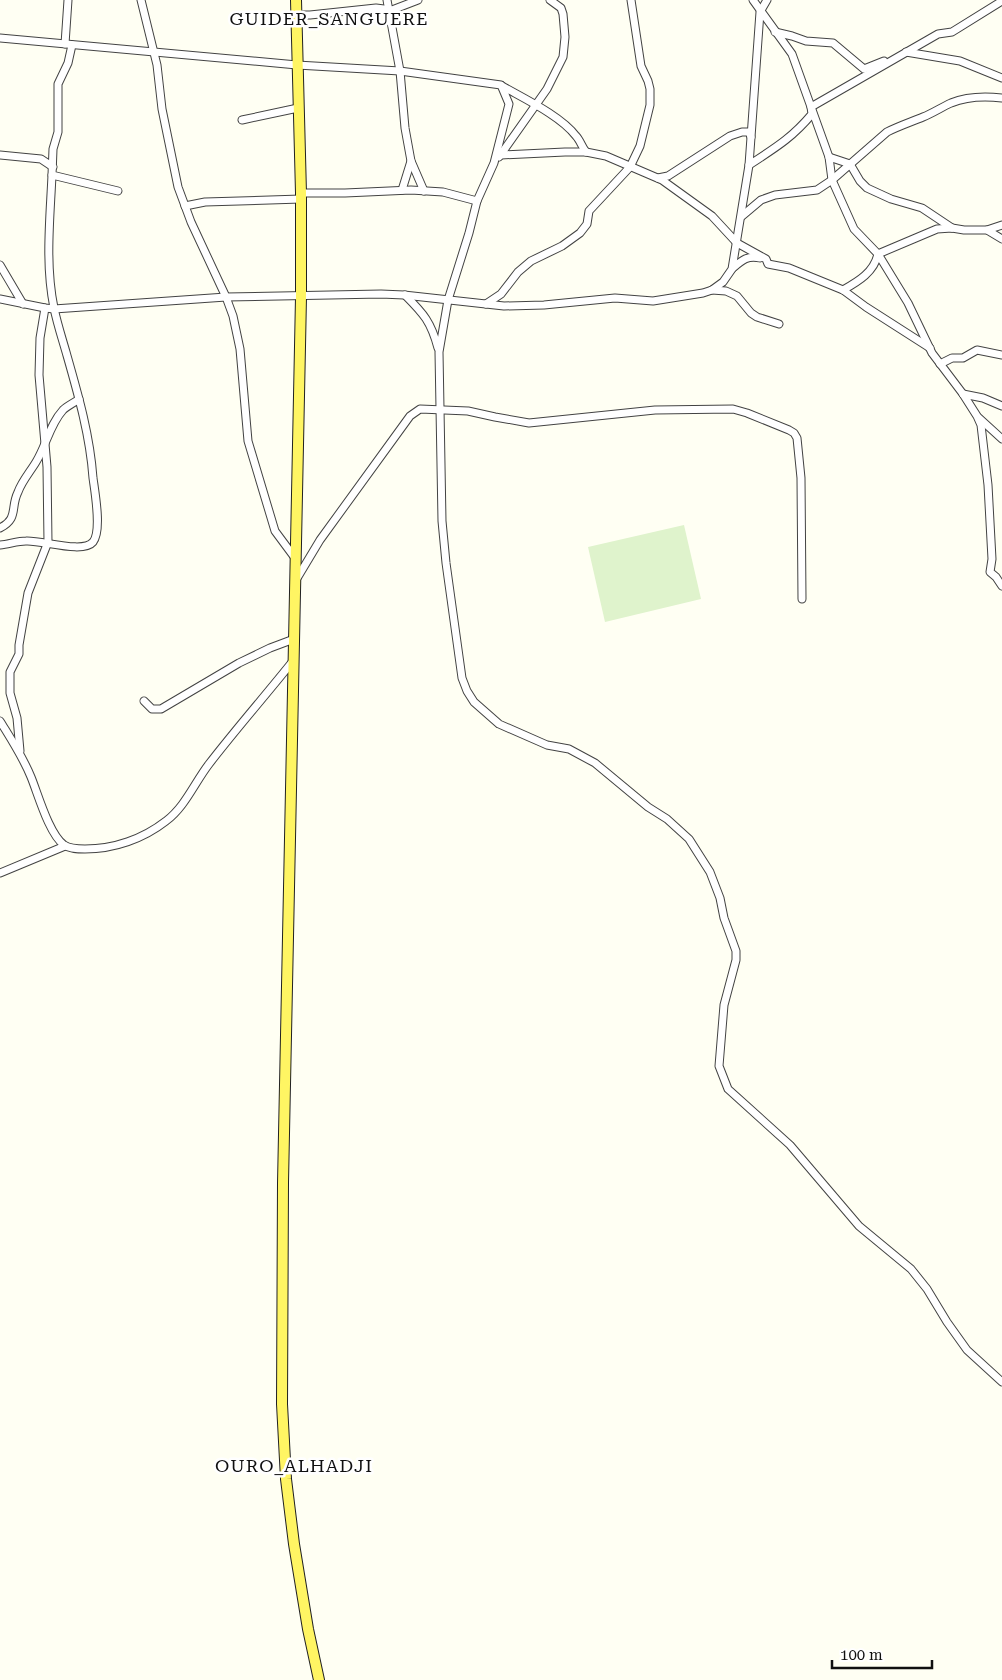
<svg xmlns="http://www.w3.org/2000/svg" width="1002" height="1680" font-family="'Roboto Serif',serif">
<rect width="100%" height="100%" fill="#fffff3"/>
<polygon fill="#dff3cc" points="684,525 701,599 605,622 588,547"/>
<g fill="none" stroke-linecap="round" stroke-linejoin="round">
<g stroke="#434343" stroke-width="9">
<g id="minor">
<polyline points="141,0 157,65 162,109 178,187 191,222 226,297 233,316 240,349 248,441 275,531 295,558"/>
<polyline points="387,0 400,71 405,128 411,161 424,191"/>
<polyline points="753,0 792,54 829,157 832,180 854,229 878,254 908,303 932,353 963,394 977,416 981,425 988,485 992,559 990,572 996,577 1002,586"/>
<polyline points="296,15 310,15 376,8 392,10 418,0"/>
<polyline points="775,32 792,36 806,41 833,43 864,69 884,61"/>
<polyline points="0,38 297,65 400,71 501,85 509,104 494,163 477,201 469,233 448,300 439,352 442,521 446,563 462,678 467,691 474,702 499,724 547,745 569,749 595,763 648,807 667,819 689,839 710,872 720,898 724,918 736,951 736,960 724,1005 719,1066 728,1089 790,1145 859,1226 911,1269 927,1289 947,1322 967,1350 1002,1382"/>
<polyline points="65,44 68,0"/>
<polyline points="72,45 68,63 58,84 58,132 53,149 52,175 118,191"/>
<polyline points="906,52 960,61 1002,78"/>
<path d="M502,86c21,12 59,30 74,50 4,4 6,11 10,16"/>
<polyline points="242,120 298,108"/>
<polyline points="0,155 41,159 53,167"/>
<polyline points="501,155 565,152 586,152 606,156 662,180 712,216 737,243 766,259 768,264 789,268 843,290 866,307 930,348"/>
<polyline points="499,157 547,89 563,57 565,37 563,14 561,8 550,0"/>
<polyline points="829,157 850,164 860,181 867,188 891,199 922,208 952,228"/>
<path d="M749,165c26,-17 43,-27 63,-51l-1,-7 127,-73 14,-2 50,-31"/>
<polyline points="658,178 668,176 730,136 742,132 749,132 751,137"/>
<polyline points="402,190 411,161"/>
<polyline points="301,193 345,193 411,190 443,192 477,201"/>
<polyline points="185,206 205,202 301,199"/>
<path d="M742,216l19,-16 14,-5 42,-5 15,-10 55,-48c12,-6 24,-10 36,-15 10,-4 19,-10 28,-14 17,-7 34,-7 51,-5"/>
<polyline points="987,230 1002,225"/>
<polyline points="0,265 23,304"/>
<path d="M733,268c9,-8 15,-13 27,-10"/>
<polyline points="712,290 726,291 737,296 751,313 757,317 779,324"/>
<path d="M843,290c16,-9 31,-18 35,-36l59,-25 15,-1 12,2h23l15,9"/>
<path d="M405,295c19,19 26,27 33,53"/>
<polyline points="0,299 45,308 54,309 226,297 381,294 404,295 504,306 544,305 615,298 653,301 703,293 712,290 723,282 732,269 749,165 760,12 767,0"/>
<polyline points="486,304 501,294 518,272 531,261 562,246 580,233 587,224 589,211 630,167 640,146 650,105 650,89 648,81 641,66 631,0"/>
<polyline points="940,364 952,358 963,358 977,350 1002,355"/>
<polyline points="963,394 983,398 1002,406"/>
<polyline points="979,418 1002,439"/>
<path d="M0,528c19,-10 10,-20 18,-36 4,-11 12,-20 18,-30 10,-16 14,-38 27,-52 4,-4 11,-7 16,-11"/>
<path d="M0,545c9,-1 18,-4 26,-4 16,-1 57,13 67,1 9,-11 2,-49 0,-64 -3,-43 -15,-84 -27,-126 -4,-14 -9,-29 -12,-44 -9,-44 -4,-88 -2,-133"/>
<polyline points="296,580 320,540 410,416 420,409 468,411 495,417 529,423 655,410 733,409 747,413 789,430 794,433 797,438 801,478 802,599"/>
<polyline points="144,701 152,709 161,709 239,663 270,648 294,639"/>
<path d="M0,721c11,18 23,36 31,56 7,17 18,57 33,68 6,4 14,4 21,4 29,0 58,-10 81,-28 19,-14 29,-39 43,-57 27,-35 56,-68 84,-103"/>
<polyline points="20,751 17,718 10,693 10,672 19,654 19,645 28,593 48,542 47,467 39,375 40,338 45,308"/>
<polyline points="0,873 65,846"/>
</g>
</g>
<g stroke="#212121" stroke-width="12">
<polyline id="primary" points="296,0 301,193 301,297 283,1183 282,1404 286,1479 294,1544 308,1629 319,1680"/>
</g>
<use href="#minor" stroke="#fff" stroke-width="7"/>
<use href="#primary" stroke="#fff563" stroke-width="10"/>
</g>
<g text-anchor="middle" stroke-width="5" stroke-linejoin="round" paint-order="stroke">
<g font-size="18" letter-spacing="1" fill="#101010" stroke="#fff">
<text x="329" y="25">GUIDER_SANGUERE</text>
<text x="294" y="1472">OURO_ALHADJI</text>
</g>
</g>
<path d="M832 1660v8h100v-8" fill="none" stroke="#101010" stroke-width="2.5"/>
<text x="840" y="1660" font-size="15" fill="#101010" stroke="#ffffff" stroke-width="4" paint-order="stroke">100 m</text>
</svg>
